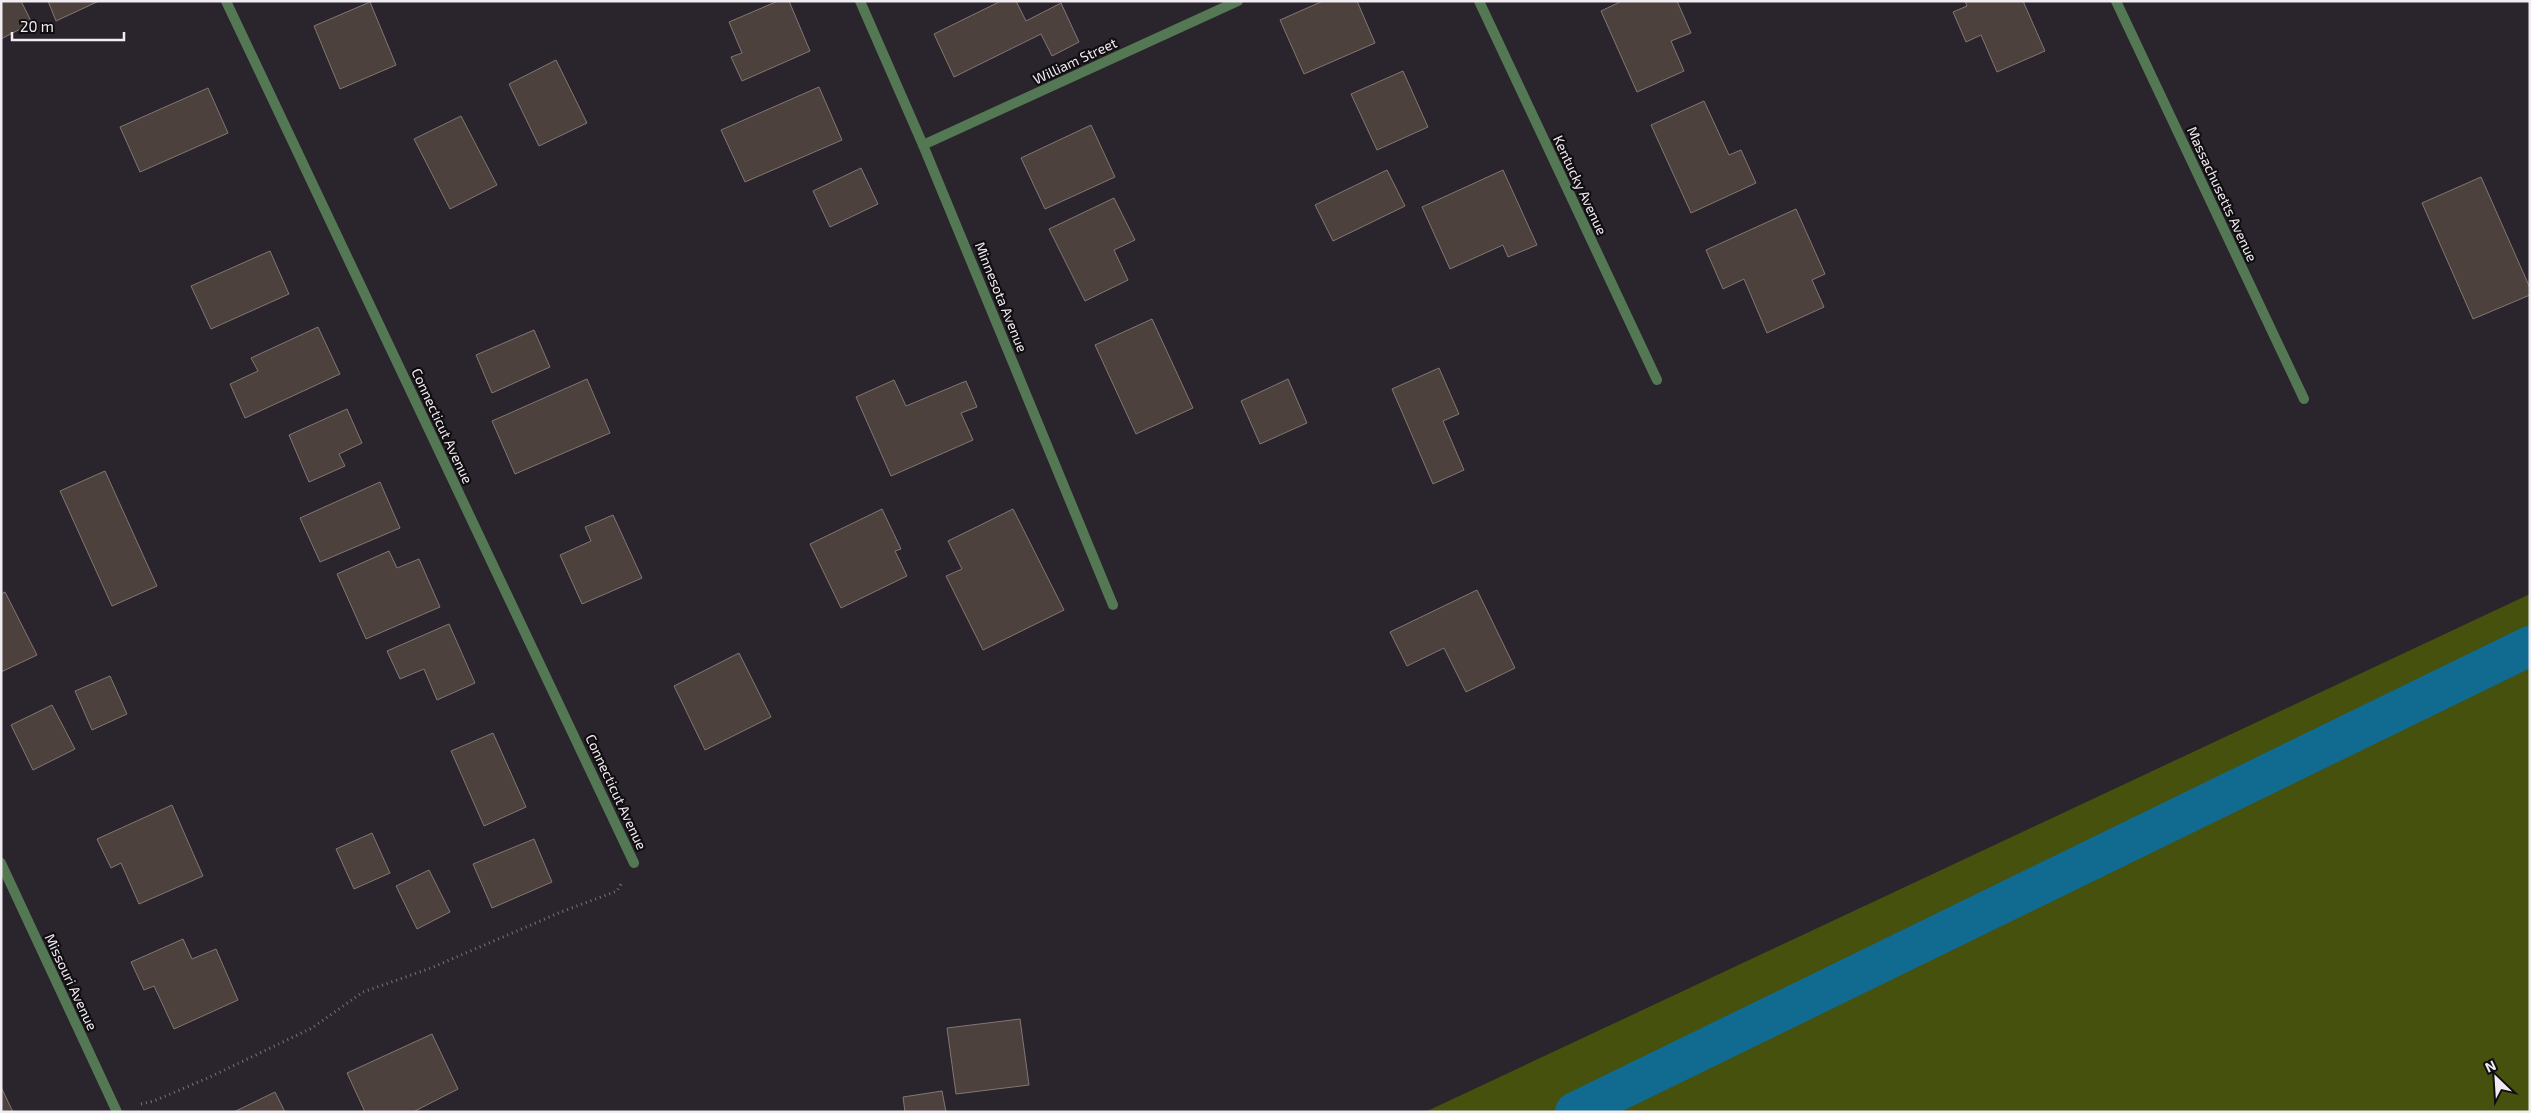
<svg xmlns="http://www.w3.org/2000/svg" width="2531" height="1113" font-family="'Exo 2',sans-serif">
<rect width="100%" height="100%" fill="#2a242c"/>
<polygon fill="#46510e" points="2530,594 2530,1112 1425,1112"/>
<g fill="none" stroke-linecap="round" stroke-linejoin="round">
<polyline stroke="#116a8f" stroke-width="40" points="1575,1112 2530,646"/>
</g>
<g fill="#4c413d" stroke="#837773">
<polygon points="1,1 21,1 32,23 1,39"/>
<polygon points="48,1 99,1 56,21"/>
<polygon points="778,1 789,1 810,51 742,81 731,57 742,53 729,22"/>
<polygon points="1001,1 1016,1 1026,21 1061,3 1079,42 1052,56 1041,34 954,77 934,34"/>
<polygon points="1323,1 1357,1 1375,43 1304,74 1280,20"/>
<polygon points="1622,1 1677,1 1691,33 1671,41 1684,71 1637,92 1601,11"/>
<polygon points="1965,1 2023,1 2045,51 1997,72 1981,35 1966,42 1953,12 1967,6"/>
<polygon points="370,2 396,65 340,89 314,26"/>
<polygon points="556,60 587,123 539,146 509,84"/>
<polygon points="1403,71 1428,127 1377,150 1351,94"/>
<polygon points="819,87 842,140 745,182 721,130"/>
<polygon points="208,88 228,133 140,172 120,127"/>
<polygon points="1704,101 1729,155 1741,150 1756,183 1691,213 1651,125"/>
<polygon points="461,116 497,185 450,209 414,139"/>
<polygon points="1091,125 1115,177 1045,209 1021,158"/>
<polygon points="861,168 878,204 830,227 813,191"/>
<polygon points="1387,170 1405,206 1333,241 1315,205"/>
<polygon points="1503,170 1537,245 1508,257 1503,245 1450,269 1422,207"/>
<polygon points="2481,177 2530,288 2530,295 2473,319 2422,203"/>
<polygon points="1114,198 1135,240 1114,250 1128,280 1085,301 1049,229"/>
<polygon points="1796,209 1825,274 1812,280 1824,307 1767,333 1744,279 1723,289 1706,250"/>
<polygon points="270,251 289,294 211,329 191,286"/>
<polygon points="1152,319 1193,408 1136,434 1095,345"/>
<polygon points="318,327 340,374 245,418 230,384 258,371 251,358"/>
<polygon points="534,330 550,367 492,393 476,355"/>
<polygon points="1439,368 1459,414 1443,421 1464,470 1433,484 1392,389"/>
<polygon points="587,379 610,433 515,474 492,421"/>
<polygon points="1288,379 1307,423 1260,444 1241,401"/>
<polygon points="894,380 906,406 966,381 977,407 961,413 973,440 891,476 856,397"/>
<polygon points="347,409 362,443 339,454 345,466 309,482 289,435"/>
<polygon points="105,471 157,586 112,606 60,491"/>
<polygon points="380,482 400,528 320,562 300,518"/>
<polygon points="882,509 901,549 895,551 907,576 841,608 810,544"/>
<polygon points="1013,509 1064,610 983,650 946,576 962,569 948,541"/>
<polygon points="613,515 642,578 582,604 560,555 591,541 585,527"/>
<polygon points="389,551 397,568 419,559 440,607 366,639 337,574"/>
<polygon points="1477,590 1515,668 1466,692 1444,648 1407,666 1390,632"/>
<polygon points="5,592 37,655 1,672 1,594"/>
<polygon points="449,624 475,683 437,700 424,669 400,679 387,651"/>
<polygon points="739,653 771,717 705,750 674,686"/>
<polygon points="110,676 127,714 92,730 75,691"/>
<polygon points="52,705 75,749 33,770 11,725"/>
<polygon points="493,733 526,807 484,826 451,751"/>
<polygon points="172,805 203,876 139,904 121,863 111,868 97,839"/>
<polygon points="372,833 390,873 354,889 336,849"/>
<polygon points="534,839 552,882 492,908 473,864"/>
<polygon points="429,870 450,912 417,929 396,886"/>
<polygon points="183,939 192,959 216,949 238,1000 174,1029 154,986 144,990 131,962"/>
<polygon points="1020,1019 1029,1085 956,1094 947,1028"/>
<polygon points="432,1034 458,1089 413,1112 365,1112 347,1073"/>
<polygon points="1,1087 13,1112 1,1112"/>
<polygon points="942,1091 946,1112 905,1112 903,1097"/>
<polygon points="275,1092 285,1112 234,1112"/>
</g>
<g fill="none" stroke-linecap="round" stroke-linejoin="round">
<polyline stroke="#79747b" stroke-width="3" stroke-dasharray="1 4" stroke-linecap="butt" points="141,1104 154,1101 210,1077 312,1028 363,992 431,968 561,912 617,891 621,884"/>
<g stroke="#537853" stroke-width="10">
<polyline points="226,1 634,863"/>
<polyline points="860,1 923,145 1113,605"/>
<polyline points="1479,1 1657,380"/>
<polyline points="2116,1 2304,399"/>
<polyline points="923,145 1238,1"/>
<polyline points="1,863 117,1112"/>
</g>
</g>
<g text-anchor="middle" stroke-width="4.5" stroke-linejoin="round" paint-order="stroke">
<g font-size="14" fill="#f0ecf1" stroke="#110e12">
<text transform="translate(1075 61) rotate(-25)" y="5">William Street</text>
<text transform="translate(1580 185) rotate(65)" y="5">Kentucky Avenue</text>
<text transform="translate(2222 194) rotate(65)" y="5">Massachusetts Avenue</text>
<text transform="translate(1001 297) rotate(68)" y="5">Minnesota Avenue</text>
<text transform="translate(442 426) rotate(65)" y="5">Connecticut Avenue</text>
<text transform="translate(616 792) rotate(65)" y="5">Connecticut Avenue</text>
<text transform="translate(71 982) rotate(65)" y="5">Missouri Avenue</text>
</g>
</g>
<rect width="2531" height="1113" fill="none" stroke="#f0ecf1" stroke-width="5"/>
<g transform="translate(2496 1078) rotate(335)" stroke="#110e12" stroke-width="4" paint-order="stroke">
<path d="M0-4L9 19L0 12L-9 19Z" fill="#f0ecf1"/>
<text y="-8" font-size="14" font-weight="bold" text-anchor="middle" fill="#f0ecf1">N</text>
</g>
<path d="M12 32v8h112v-8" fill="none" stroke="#f0ecf1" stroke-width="2.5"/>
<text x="20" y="32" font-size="15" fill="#f0ecf1" stroke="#110e12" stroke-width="4" paint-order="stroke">20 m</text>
</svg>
